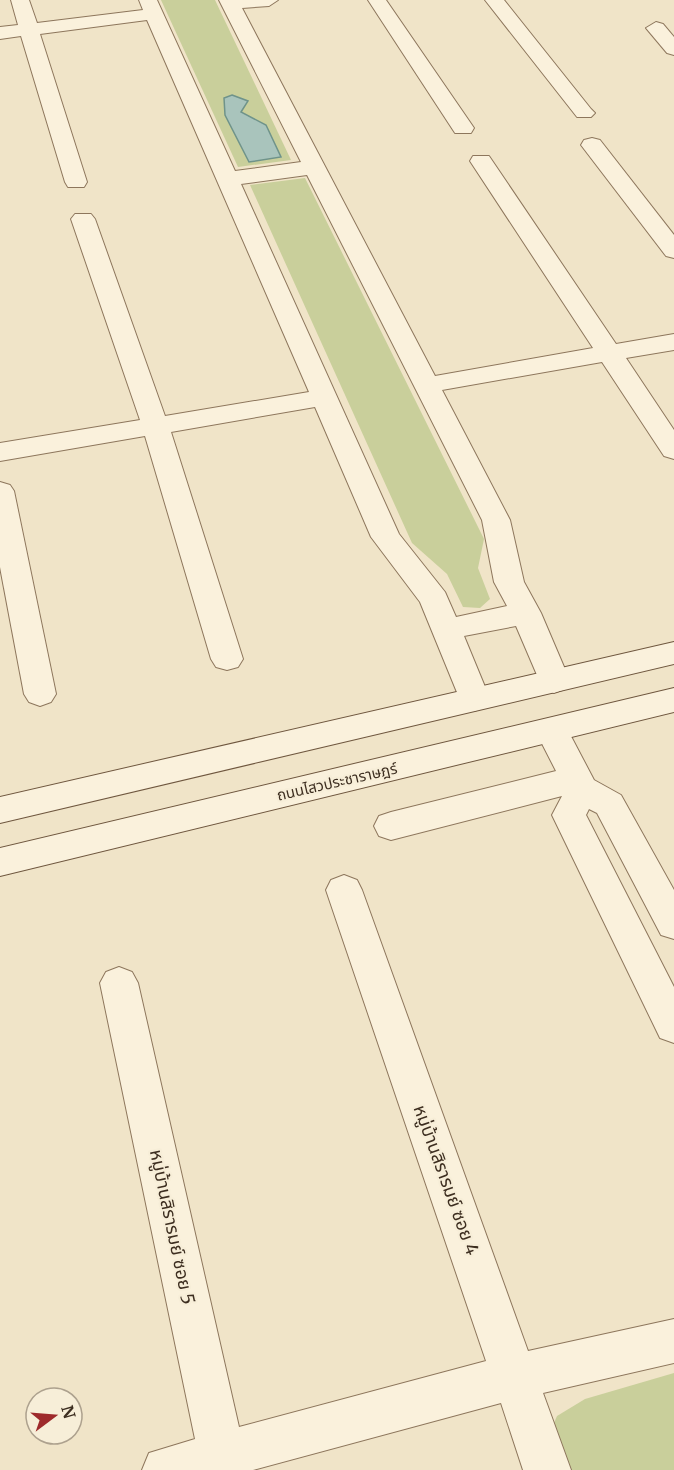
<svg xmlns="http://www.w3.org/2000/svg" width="674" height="1470" font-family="Merriweather,'Noto Sans Thai',serif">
<rect width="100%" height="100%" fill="#f0e4c8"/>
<g fill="#c9cf9b">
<polygon points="161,0 215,0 291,160 238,167"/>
<polygon points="305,178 484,539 478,568 490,599 480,608 463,607 447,574 412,543 250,185"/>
<polygon points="674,1373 674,1470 544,1470 539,1457 557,1416 585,1399"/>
</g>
<polygon fill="#a9c4bc" stroke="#6f938a" stroke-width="1.5" points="232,95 248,101 241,112 266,125 281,157 249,162 225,115 224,98"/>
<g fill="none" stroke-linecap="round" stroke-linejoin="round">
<g stroke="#8d765c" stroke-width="2">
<g id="street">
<path d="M11,0h18l8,23 106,-13 -4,-10h18l78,171 66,-9 -82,-162h59l-9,6 -27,2 193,368 158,-28 -123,-187 3,-5h16l127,188 58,-10v16l-48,8 48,72v29l-10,-3 -62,-94 -160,28 68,130 14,62 17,31 29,68 -5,8 -11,4 -11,-4 -27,-63 -52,10 26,63 -5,8 -11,4 -11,-4 -43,-105 -49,-65 -56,-130 -144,25 72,227 -5,8 -11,3 -11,-3 -5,-8 -66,-223 -145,25v-18l140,-23 -69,-201 4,-5h16l4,5 70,197 144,-24 -162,-372 -107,14 47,148 -3,5h-16l-3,-5 -44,-146 -21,3v-12l18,-2zM307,175l175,345 12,62 13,24 -51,11 -11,-25 -46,-58 -158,-350z"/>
<polygon points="368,0 386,0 474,128 471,133 455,133"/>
<polygon points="485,0 504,0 591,109 595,113 591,117 577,117"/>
<polygon points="656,22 663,24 674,37 674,55 667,53 646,28"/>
<polygon points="592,138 600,140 674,235 674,258 666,256 581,145 584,140"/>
<polygon points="0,482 10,485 14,491 56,694 51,702 40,706 29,702 24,694 0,567"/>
<polygon points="551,718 563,721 594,780 621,795 674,890 674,939 661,935 597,813 589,809 586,815 674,987 674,1043 660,1038 552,815 562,796 391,840 379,836 374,826 379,816 391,812 556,771 535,730 539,721"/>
<polygon points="344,875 357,880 362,890 528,1351 674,1319 674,1363 543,1393 571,1470 523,1470 501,1403 253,1470 142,1470 149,1453 195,1439 100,983 106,972 119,967 132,972 138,983 239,1427 486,1361 326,890 331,880"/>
</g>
</g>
<g stroke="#6f573f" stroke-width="2">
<g id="secondary">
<polygon points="674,642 674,664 0,823 0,797"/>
<polygon points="674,688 674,712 0,876 0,848"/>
</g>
</g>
<use href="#street" fill="#faf1dc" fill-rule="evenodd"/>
<use href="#secondary" fill="#faf1dc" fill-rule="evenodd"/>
</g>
<g text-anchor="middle" stroke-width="4.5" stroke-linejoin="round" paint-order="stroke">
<g font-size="15" fill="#3d2e20" stroke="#f7eed8">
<text transform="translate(337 782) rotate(-13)" y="5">ถนนไสวประชาราษฎร์</text>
</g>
<g font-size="18" fill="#3d2e20" stroke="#f7eed8">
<text transform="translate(446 1180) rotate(70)" y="6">หมู่บ้านสิรารมย์ ซอย 4</text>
<text transform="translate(172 1227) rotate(78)" y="6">หมู่บ้านสิรารมย์ ซอย 5</text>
</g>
</g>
<g transform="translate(54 1416) rotate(74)"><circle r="28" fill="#f7eed8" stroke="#ada18e" stroke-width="1.5"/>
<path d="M0-4.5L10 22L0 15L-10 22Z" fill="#9e2a2b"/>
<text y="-9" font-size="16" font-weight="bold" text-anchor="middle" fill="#3d2e20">N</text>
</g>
</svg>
